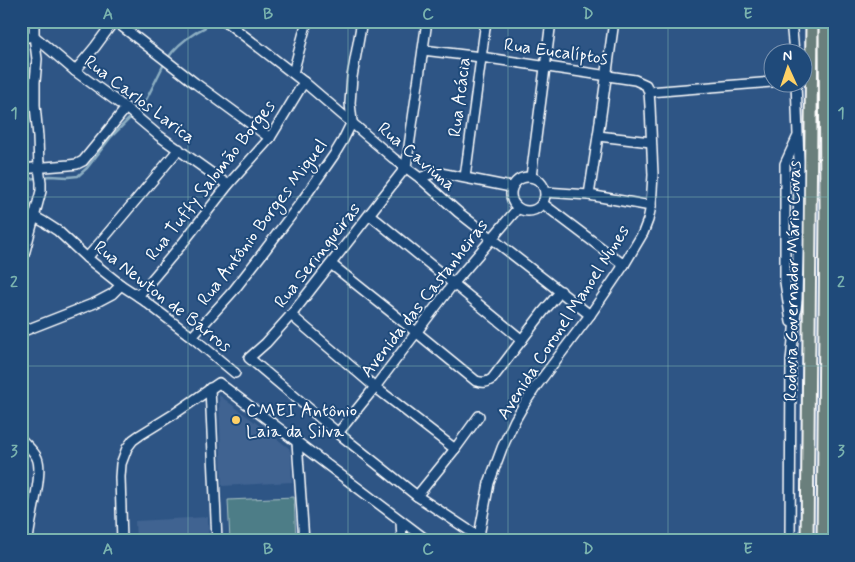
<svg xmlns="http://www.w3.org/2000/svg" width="855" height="562" font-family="Mynerve,sans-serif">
<rect width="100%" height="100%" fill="#2e5585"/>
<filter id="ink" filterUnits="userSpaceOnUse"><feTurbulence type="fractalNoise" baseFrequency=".02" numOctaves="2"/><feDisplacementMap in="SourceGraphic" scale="10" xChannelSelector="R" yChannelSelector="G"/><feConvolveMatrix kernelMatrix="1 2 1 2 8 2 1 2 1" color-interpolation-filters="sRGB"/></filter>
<g filter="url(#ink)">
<g fill="#3f6391">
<polygon points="219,395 289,448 291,454 292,482 222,486"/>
<polygon points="208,517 209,541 136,541 135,521"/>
</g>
<polygon fill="#4e7d87" stroke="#a6bec3" points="294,497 296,541 230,541 228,500"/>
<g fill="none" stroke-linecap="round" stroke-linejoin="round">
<g stroke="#8caec2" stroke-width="2.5">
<path d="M168,58c7,-11 16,-18 27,-25 6,-4 13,-6 17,-12"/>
<polyline points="138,111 147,98 164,64"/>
<polyline points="21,180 50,176 68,177 78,176 87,168 111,137 131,117"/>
</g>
<g stroke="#fff" stroke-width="12">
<g id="minor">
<polyline points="115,21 195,83 270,138"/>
<polyline points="225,21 304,82 393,158 420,178 458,212 590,315"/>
<polyline points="427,21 406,167 291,315 266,343 249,358 338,433 417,496 479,537"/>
<polyline points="791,21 794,52"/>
<polyline points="34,36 75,71 126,108 158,135 228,185"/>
<polyline points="21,38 34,36"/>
<polyline points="423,50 481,57 635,80 646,85 649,92 650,106 653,175 651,206 648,220 643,233 624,265 590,315 537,385 523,406 515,420 502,448 489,483 478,541"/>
<polyline points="75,71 95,47 114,21"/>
<polyline points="293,73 307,21"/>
<polyline points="649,92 772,82"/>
<polyline points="598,136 651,142"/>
<polyline points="21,169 69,165 77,164 83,161 106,133 126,108"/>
<circle cx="528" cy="194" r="17"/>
<polyline points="465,177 486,21"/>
<polyline points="531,177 551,21"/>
<polyline points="420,178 430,174 440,173 511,187"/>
<polyline points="545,192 589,195 651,206"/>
<polyline points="589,195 598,136 614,21"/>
<polyline points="542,203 624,265"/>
<polyline points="370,215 522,340"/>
<polyline points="21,217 35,217 44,222 58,231 87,258 121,285 138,296 192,337 235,373"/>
<polyline points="87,258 179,149"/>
<path d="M331,264l85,68 60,49c7,2 10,2 16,-2l51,-67 18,-21"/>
<polyline points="21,266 41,191 41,182 39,168 38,137 35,105 35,82 37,59 34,36 34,21"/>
<polyline points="138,296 182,244 228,185 270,138 304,82"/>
<polyline points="291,315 375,387 455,449"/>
<polyline points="791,322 785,282 785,164 797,138"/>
<polyline points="21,332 95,303 112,294 121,285"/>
<polyline points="192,337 234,290 262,254 302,201 334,155 343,140 352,122 350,103 352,77 362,21"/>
<polyline points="210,388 217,541"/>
<polyline points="338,433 375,387 453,284 518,208"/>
<path d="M21,439c5,6 13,12 16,19 7,15 -8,63 -9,83"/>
<polyline points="297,442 304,541"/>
<polyline points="417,496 455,449 479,416"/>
<polyline points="401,521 402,541"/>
<polyline points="122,541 120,477 121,464 127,448 133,440 140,435 174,414 219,383 428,541"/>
<polyline points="790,541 791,361 797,299 798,253 799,161 796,82"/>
</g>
</g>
<g stroke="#fff" stroke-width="15">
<g id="major">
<polyline points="807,541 812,21"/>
<polyline points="823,541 826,213 825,21"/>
</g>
</g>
<use href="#minor" stroke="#1f4a7a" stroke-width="9"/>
<use href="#major" stroke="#6b7f7c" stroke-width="11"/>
</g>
</g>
<path fill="none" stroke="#7bb4af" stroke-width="1" stroke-opacity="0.55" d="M188,21v520M348,21v520M508,21v520M668,21v520M21,197h813M21,366h813"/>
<circle fill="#ffd166" stroke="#1f4a7a" stroke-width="2" cx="236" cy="420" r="5"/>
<g text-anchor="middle" stroke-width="4" stroke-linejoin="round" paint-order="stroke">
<g font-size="18" fill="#fff" stroke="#1f4a7a">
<text transform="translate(556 51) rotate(8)" y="6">Rua Eucalíptos</text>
<text transform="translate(459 97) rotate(-83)" y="6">Rua Acácia</text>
<text transform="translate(140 99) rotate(37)" y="6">Rua Carlos Larica</text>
<text transform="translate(417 156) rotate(40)" y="6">Rua Caviúna</text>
<text transform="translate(210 180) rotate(-52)" y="6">Rua Tuffy Salomão Borges</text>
<text transform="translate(262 222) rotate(-53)" y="6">Rua Antônio Borges Miguel</text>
<text transform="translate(317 255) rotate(-52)" y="6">Rua Seringueiras</text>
<text transform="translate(792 281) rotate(-89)" y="6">Rodovia Governador Mário Covas</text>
<text transform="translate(163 296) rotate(38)" y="6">Rua Newton de Barros</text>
<text transform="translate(424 298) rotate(-52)" y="6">Avenida das Castanheiras</text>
<text transform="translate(563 322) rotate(-57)" y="6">Avenida Coronel Manoel Nunes</text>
</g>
<g font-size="18" fill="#fff" stroke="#1f4a7a" text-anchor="start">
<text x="246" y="416">CMEI Antônio<tspan x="246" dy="21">Laia da Silva</tspan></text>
</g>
</g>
<rect width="855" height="562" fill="none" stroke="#1f4a7a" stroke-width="55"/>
<g transform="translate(788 68) rotate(357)"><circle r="24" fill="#1f4a7a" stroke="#7992af"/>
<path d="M0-4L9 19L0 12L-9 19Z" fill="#ffd166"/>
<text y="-8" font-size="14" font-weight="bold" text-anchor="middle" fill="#ffffff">N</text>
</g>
<rect x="28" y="28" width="800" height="506" fill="none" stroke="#7bb4af" stroke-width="2"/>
<g font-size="16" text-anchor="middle" font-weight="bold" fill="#7bb4af">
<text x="108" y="19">A</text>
<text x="268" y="19">B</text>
<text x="428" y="19">C</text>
<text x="588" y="19">D</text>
<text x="748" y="19">E</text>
<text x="14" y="118">1</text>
<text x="841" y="118">1</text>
<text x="14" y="287">2</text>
<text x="841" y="287">2</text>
<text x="14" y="456">3</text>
<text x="841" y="456">3</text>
<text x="108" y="554">A</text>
<text x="268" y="554">B</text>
<text x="428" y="554">C</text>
<text x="588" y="554">D</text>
<text x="748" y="554">E</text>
</g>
</svg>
